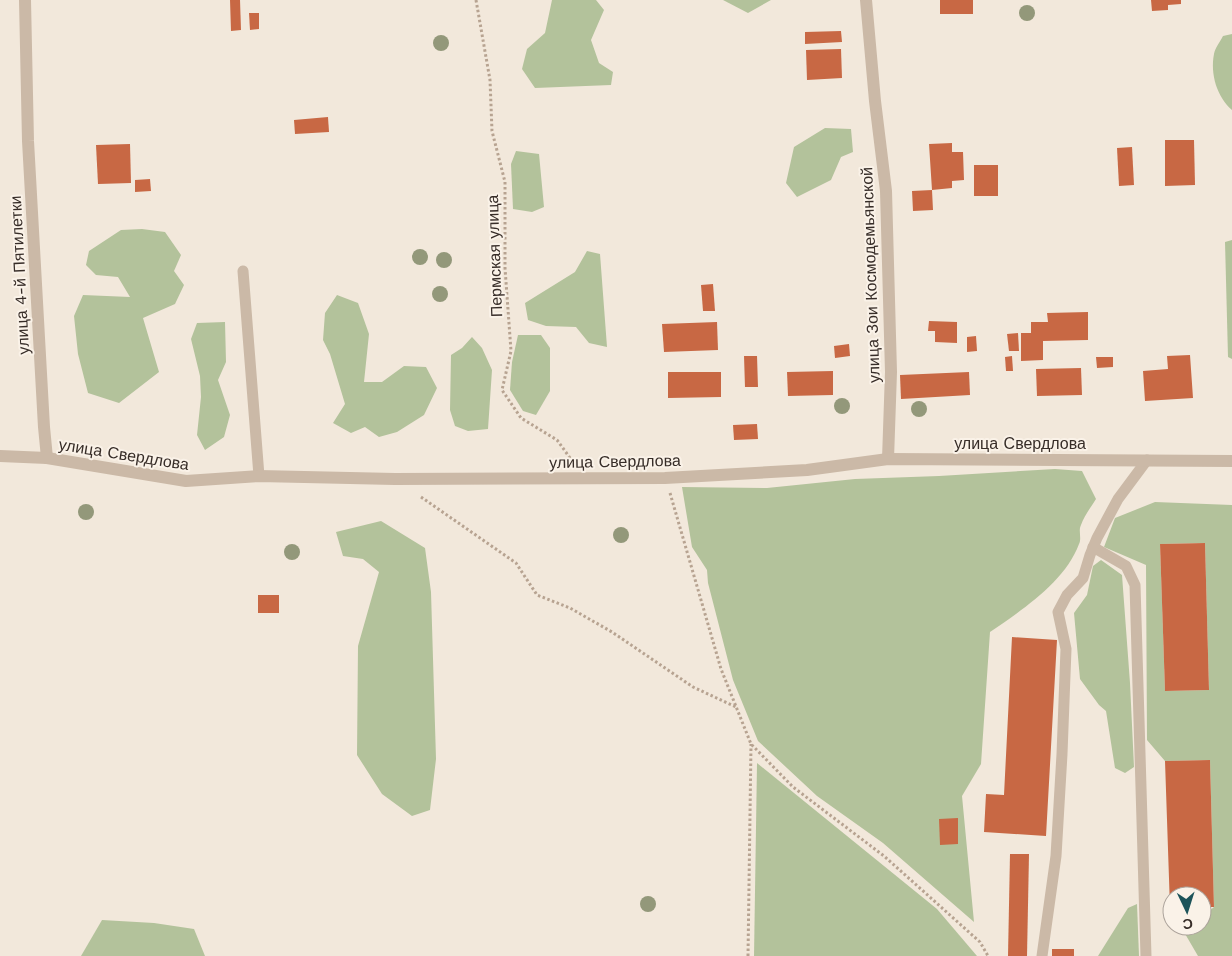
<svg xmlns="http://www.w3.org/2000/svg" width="1232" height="956" font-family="'Work Sans',sans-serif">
<rect width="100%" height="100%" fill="#f2e8db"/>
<g fill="#b3c29b" fill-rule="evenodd">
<polygon points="552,0 596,0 604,10 591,40 599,63 613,72 611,85 535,88 522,69 527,49 545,33"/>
<polygon points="723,0 771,0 748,13"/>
<path d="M1232,34v76c-15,-13 -22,-36 -18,-56 1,-6 6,-12 9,-18z"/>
<polygon points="825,128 851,129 853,152 841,157 831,180 797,197 786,183 794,147"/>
<polygon points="516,151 539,154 544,207 532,212 513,209 511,164"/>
<polygon points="142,229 165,232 181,255 174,271 184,285 175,304 143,318 159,372 119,403 88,393 78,354 74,316 83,295 130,297 118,277 96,275 86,265 89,251 121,230"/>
<polygon points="1232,240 1232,359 1228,357 1225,242"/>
<polygon points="587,251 600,254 607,347 589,343 576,327 546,326 528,320 525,303 575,272"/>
<polygon points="337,295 358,303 369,334 364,382 382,382 404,366 426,367 437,388 424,415 397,432 379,437 365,427 351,433 333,423 345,404 330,354 323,340 325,313"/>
<polygon points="225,322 226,362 218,380 230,415 224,437 205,450 197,435 201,397 200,376 191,339 197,323"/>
<polygon points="518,335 541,335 550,348 550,391 536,415 523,411 510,390 512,362"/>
<polygon points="472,337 482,348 492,370 488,429 468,431 455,426 450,410 451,355 462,348"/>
<path d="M1055,469l27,2 14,28c-5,8 -12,17 -15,26 -3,6 1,13 -2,19 -14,38 -57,66 -89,88l-9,132 -19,32 12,126 -91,-79 -66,-47 -59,-55 -25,-61 -25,-97 -1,-13 -15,-23 -10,-60 85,1 88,-9 84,-3z"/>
<path d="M1155,502l77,3v451h-34l-14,-24 7,-6h11v-9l12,-10 -4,-147 -45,1 -18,-21 -1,-175 -42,-18 11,-29zM1205,543l4,147 -44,1 -5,-147z"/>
<polygon points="381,521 425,548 431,592 436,759 430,810 412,816 382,794 357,755 358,646 379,572 363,559 343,556 336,532"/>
<polygon points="1101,560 1122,575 1130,683 1134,767 1125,773 1115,768 1106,711 1099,705 1080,679 1074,613 1087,595 1093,566"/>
<polygon points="757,763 937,909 977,956 754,956"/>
<polygon points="1137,904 1139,956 1098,956 1128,908"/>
<polygon points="102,920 154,923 194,929 205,956 81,956"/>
</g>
<g fill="#c86844">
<polygon points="230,0 240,0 241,30 231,31"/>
<rect x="940" y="0" width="33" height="14"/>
<polygon points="1151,0 1181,0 1181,4 1168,5 1168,10 1152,11"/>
<polygon points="249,13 259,13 259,29 250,30"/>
<polygon points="841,31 842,42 805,44 805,32"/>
<polygon points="841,49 842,78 807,80 806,50"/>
<polygon points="328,117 329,132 295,134 294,120"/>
<polygon points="1165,140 1194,140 1195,185 1165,186"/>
<polygon points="952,143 952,152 963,152 964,180 952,181 952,188 932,190 933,210 913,211 912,191 932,190 929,144"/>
<polygon points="130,144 131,183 98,184 96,145"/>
<polygon points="1132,147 1134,185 1119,186 1117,148"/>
<rect x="974" y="165" width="24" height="31"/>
<polygon points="150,179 151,191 135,192 135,180"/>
<polygon points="713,284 715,311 703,311 701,285"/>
<polygon points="1088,312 1088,340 1043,341 1043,360 1021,361 1021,333 1031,333 1031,322 1048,322 1047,313"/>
<polygon points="929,321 957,322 957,343 935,342 935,331 928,331"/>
<polygon points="717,322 718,350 664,352 662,324"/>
<polygon points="1018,333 1019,351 1009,351 1007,334"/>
<polygon points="976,336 977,351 967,352 967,337"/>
<polygon points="849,344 850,356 835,358 834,346"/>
<polygon points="1190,355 1193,398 1145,401 1143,371 1168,369 1167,356"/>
<polygon points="744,356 757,356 758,387 745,387"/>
<polygon points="1012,356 1013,371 1006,371 1005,357"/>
<polygon points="1096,357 1113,357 1113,367 1097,368"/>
<polygon points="1081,368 1082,395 1037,396 1036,369"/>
<polygon points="833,371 833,395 788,396 787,372"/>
<polygon points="668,372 721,372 721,397 668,398"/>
<polygon points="969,372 970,395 901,399 900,375"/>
<polygon points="757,424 758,439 734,440 733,425"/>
<polygon points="1205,543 1209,690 1165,691 1160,544"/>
<rect x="258" y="595" width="21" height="18"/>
<polygon points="1012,637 1057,640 1046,836 984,832 986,794 1004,795"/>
<polygon points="1210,760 1214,907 1202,907 1202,896 1172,896 1172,908 1170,908 1165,761"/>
<polygon points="958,818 958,844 940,845 939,819"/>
<polygon points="1010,854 1029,854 1027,956 1008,956"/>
<rect x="1052" y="949" width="22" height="7"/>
</g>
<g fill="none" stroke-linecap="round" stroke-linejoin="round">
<g stroke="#b7a391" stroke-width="3" stroke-dasharray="2.5 2.5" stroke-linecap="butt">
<polyline points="476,0 490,80 492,131 505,182 505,268 511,351 502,390 521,418 557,440 573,462"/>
<polyline points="670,493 721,669 751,744 793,787 884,856 980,942 988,956"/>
<polyline points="421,497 516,563 537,595 570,608 612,632 693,687 736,707"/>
<polyline points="748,956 751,744"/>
</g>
<g stroke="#cbb9a7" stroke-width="11">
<polyline points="243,271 259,476"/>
<polyline points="1093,547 1126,566 1135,585 1146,956"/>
<polyline points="1042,956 1056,856 1062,754 1066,649 1058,612 1067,595 1083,578 1090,555 1097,538 1118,499 1147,460"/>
</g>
<g stroke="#cbb9a7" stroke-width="12">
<polyline points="25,0 28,141 44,427 47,458"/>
<polyline points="866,0 875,101 886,191 891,372 888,459"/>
<polyline points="0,456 47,458 186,481 259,476 395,479 665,478 807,470 888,459 1232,461"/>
</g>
</g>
<g fill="#93987a">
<circle cx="1027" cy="13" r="8"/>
<circle cx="441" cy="43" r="8"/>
<circle cx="420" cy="257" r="8"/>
<circle cx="444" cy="260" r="8"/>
<circle cx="440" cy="294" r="8"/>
<circle cx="842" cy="406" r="8"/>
<circle cx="919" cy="409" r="8"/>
<circle cx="86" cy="512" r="8"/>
<circle cx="621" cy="535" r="8"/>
<circle cx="292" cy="552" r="8"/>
<circle cx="648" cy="904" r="8"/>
</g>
<g text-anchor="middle" stroke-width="4" stroke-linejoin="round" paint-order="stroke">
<g font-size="16" fill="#372d28" stroke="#faf2e8">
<text transform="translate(494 256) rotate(-92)" y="6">Пермская улица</text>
<text transform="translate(19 275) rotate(-93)" y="6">улица 4-й Пятилетки</text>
<text transform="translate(870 275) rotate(-92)" y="6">улица Зои Космодемьянской</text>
<text x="1020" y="449">улица Свердлова</text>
<text transform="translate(124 454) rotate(9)" y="6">улица Свердлова</text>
<text transform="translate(615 461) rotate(-1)" y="6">улица Свердлова</text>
</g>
</g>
<g transform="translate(1187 911) rotate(176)"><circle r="24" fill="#faf2e8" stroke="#aca39b"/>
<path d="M0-4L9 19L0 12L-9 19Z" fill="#1c5359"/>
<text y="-8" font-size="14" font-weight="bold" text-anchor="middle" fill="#372d28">С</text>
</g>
</svg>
